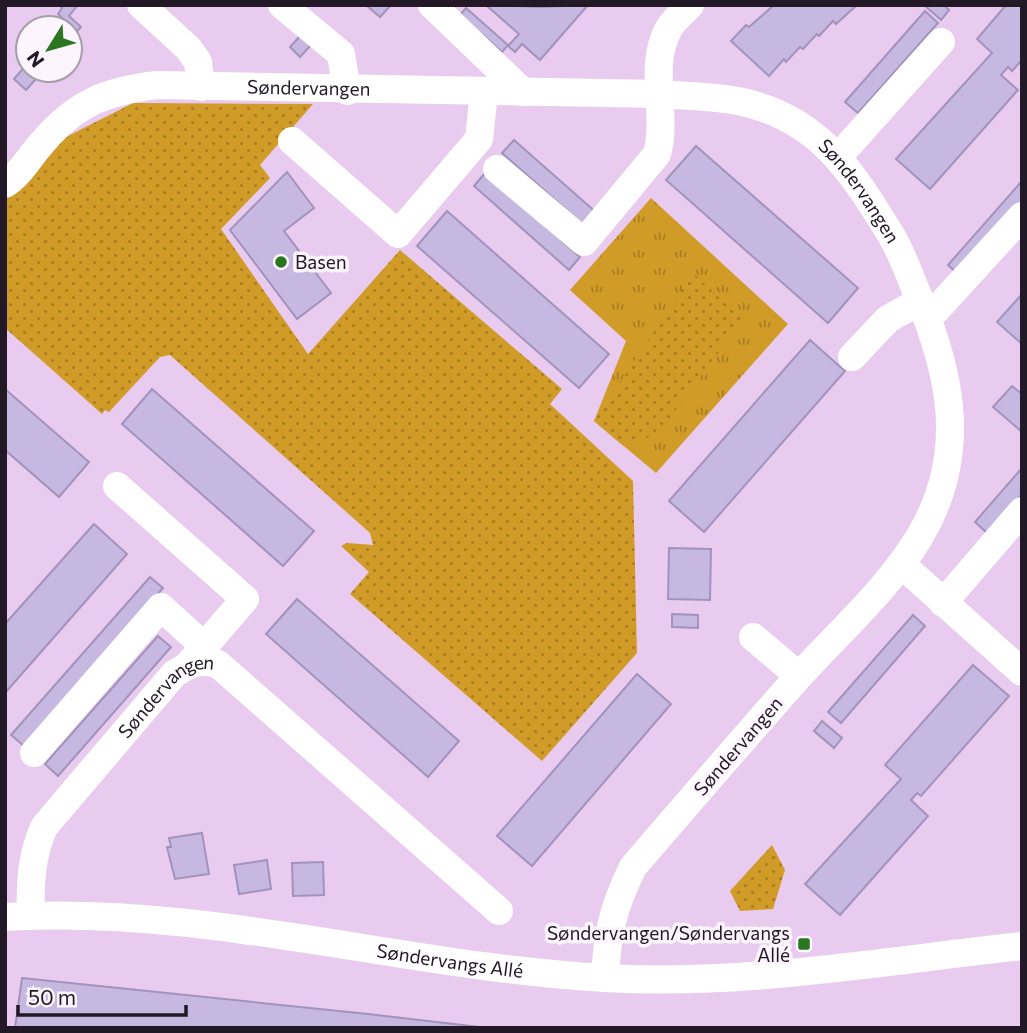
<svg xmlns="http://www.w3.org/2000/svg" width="1027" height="1033" font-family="Commissioner,sans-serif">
<defs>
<pattern id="grass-tufts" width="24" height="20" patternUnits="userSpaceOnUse" patternTransform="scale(1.75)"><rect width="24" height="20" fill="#d19b28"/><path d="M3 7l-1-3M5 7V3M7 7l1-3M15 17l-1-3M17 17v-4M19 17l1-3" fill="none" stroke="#a97d22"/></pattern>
<pattern id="park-dots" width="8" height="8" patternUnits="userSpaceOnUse" patternTransform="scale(1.75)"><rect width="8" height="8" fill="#d19b28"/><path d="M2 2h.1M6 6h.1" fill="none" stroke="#a97d22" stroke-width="1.8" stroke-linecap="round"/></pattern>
</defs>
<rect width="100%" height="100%" fill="#e9cbef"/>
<polygon fill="url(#grass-tufts)" points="651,198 788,324 656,473 594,421 626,341 570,290"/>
<g fill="url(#park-dots)">
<polygon points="133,103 313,104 260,165 270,178 221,229 308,354 400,250 562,389 550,404 633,481 637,653 542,761 350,594 369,572 341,546 347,543 373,545 370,533 170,355 160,357 109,412 105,410 102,414 5,328 5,198 64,138"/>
<polygon points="693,273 743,320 656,436 621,444 594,421"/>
<polygon points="772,845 785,870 773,909 740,911 730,891"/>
</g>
<g fill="#c6b8e0" stroke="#a193bb" stroke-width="2">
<polygon points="59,5 77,6 69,16 81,27 71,38 70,28 59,27 65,21 58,14 62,8"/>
<polygon points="366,5 391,5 380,17"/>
<polygon points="486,5 541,7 588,5 540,60 522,44 515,52 508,46 519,34"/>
<polygon points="774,5 857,5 836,24 833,21 819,36 817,34 803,49 800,47 786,62 784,59 769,76 731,41 746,25 749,27"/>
<polygon points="924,5 944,5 949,10 941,20"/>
<polygon points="1006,5 1022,5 1022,60 1012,71 1008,67 1001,75 1018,90 930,189 896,159 992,53 977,39"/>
<polygon points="466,8 508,45 502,52 460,15"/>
<polygon points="925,11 938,23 858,113 845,102"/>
<polygon points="301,35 311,45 300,57 290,47"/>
<polygon points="28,63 28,70 44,70 26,90 14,79"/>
<polygon points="514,140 598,214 586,227 502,153"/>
<polygon points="696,146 858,288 828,323 666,180"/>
<polygon points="287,172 314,208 284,231 331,293 297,319 230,230"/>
<polygon points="485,173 580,257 569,270 474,186"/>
<polygon points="1022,181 1022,207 961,277 948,265"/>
<polygon points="447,211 609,354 579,388 417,246"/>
<polygon points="1022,294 1022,344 997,322"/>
<polygon points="810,340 845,371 704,532 669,501"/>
<polygon points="1012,386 1022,394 1022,432 993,407"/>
<polygon points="5,389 89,462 59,497 5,450"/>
<polygon points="152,389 314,531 283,566 122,424"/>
<polygon points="1022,468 1022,494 987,533 975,522"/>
<polygon points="94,524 127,554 5,693 5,624"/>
<polygon points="669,548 711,549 710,600 668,599"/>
<polygon points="150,577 163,588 24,746 11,735"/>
<polygon points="297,599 459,741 428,777 266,634"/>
<polygon points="672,614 698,615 698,628 672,627"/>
<polygon points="913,615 925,626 841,723 828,712"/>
<polygon points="158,636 171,647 58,776 45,764"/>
<polygon points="973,665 1009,696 921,796 917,793 911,800 928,816 840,915 805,884 901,779 885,765"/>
<polygon points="637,674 671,704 532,866 497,836"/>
<polygon points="822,721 842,738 834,748 814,731"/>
<polygon points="202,833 209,874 175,879 167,847 171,847 169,838"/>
<polygon points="267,860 271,889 239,894 234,865"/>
<polygon points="323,862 324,895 293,896 292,863"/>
<polygon points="22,978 368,1014 488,1028 15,1028"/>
</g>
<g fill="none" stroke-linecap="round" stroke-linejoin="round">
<g stroke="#fff" stroke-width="28">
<polyline points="141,5 188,48 198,62 201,87"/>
<polyline points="282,5 341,54 347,91"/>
<polyline points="432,5 523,92"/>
<polyline points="292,141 398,234 479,139 484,92"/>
<polyline points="838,157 941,42"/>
<path d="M497,169l87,73 73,-88c11,-39 -9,-87 11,-124 4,-9 15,-17 22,-25"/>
<path id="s1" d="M5,184c15,-9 25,-28 37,-41 34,-40 64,-52 115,-58l502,9c26,2 54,2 79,7 80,16 113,69 153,134 11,18 18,39 26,58 35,82 51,162 3,243 -31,52 -80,95 -121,140 -56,63 -111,127 -166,191 -20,40 -26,68 -28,111"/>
<polyline points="927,314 937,309 1022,216"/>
<polyline points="852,357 888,319 920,301"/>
<polyline points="117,486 245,599 189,664"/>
<polyline points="901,564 1022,672"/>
<polyline points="943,603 1022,511"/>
<polyline points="753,637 799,676"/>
<polyline points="34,753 161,607 204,646"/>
<path id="s2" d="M31,916c-1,-33 0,-59 13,-89l130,-153c15,-10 25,-15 44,-10l281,247"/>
<path id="s3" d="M5,917c202,-12 399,50 600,61 139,8 279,-17 417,-32"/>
</g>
</g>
<g fill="#29761e" stroke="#fcf5fd" stroke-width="2.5">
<circle cx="281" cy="262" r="7"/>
<rect x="797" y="937" width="14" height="14" rx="3.5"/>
</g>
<g text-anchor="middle" stroke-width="7" stroke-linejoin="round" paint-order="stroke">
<g font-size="19" fill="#231825" stroke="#fcf5fd">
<text dy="7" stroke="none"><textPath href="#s1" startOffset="340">Søndervangen</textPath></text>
<text dy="7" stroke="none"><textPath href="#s1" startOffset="926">Søndervangen</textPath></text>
<text dy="7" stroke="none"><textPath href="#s2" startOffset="273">Søndervangen</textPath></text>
<text transform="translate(738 746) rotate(-49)" y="7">Søndervangen</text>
<text dy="7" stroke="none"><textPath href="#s3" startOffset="448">Søndervangs Allé</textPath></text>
</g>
<g font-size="19" fill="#231825" stroke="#fcf5fd" text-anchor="start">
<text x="295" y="269">Basen</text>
<text x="790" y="940" text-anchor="end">Søndervangen/Søndervangs<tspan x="790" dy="22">Allé</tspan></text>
</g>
</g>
<rect width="1027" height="1033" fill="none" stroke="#231825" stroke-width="14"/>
<g transform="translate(49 49) rotate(233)"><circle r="33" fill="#fcf5fd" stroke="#a59da7" stroke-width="2"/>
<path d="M0-5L12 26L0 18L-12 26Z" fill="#29761e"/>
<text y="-10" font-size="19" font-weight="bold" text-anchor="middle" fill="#231825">N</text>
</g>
<path d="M18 1005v10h168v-10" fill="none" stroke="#231825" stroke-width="3.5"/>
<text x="28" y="1005" font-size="21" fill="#231825" stroke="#fcf5fd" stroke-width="5" paint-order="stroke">50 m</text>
</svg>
